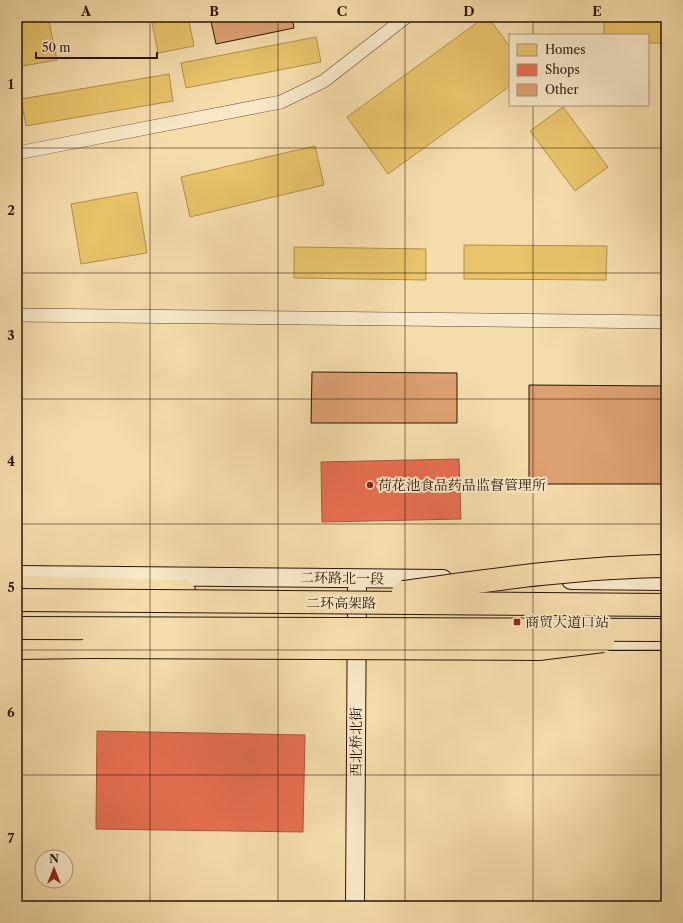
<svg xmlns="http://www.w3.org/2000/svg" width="683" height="923" font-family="'Libre Caslon Text','Noto Serif SC',serif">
<rect width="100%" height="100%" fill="#f5dcab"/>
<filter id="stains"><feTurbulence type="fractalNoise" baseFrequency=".005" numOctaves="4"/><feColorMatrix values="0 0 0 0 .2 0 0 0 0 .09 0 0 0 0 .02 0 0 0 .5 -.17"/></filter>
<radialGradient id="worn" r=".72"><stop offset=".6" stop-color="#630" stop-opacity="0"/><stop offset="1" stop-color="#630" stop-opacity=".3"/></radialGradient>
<g fill="#e9c46a" stroke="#af904d">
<polygon points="17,17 48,17 57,60 17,67"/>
<polygon points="151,17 188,17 194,46 158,53"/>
<polygon points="485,17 488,17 510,47 510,86 388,174 347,117"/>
<polygon points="604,17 666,17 666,43 648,43 648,35 604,35"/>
<polygon points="316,37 321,62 186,88 181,63"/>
<polygon points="169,74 173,101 26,126 21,99"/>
<polygon points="563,107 608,167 575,191 530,131"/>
<polygon points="315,146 324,185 190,217 181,177"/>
<polygon points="137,192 147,253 81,264 71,204"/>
<polygon points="464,245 607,246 606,280 464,279"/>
<polygon points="294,247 426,249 426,280 294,278"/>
</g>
<g fill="#e76f51" stroke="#ae543b">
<polygon points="459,459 461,519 322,522 321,462"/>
<polygon points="97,731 305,735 303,832 96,829"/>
</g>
<g fill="#dda071" stroke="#281508">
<polygon points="210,17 292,17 294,28 216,44"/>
<polygon points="312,372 457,373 457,423 311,423"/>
<polygon points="529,385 666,386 666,484 529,484"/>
</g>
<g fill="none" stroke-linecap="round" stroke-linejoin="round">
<g stroke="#5b4731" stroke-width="14">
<g id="street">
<polyline points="17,153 281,102 324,81 406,17"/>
<polyline points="17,315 666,322"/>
</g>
</g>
<g stroke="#281508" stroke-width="20">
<g id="secondary">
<polyline points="17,575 443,579"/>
<polyline points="571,580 666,581"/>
<polyline points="590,641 666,641"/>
<polyline points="355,906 357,589"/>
</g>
</g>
<g stroke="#281508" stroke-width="24">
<g id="highway">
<polyline points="17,587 184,591"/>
<polyline points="17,648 91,647"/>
</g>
</g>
<use href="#street" stroke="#f8e8c8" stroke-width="13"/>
<use href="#secondary" stroke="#f8e8c8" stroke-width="18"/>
<use href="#highway" stroke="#f5dcab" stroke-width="22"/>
<g stroke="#281508" stroke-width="24" stroke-linecap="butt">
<g id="highway-bridge">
<path d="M403,592c87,-12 175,-25 263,-26"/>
<polyline points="17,600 666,605"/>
<polyline points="17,628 666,630"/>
<polyline points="91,647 539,649 603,641"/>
</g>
</g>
<use href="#highway-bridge" stroke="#f5dcab" stroke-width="22"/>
</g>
<path fill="none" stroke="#281508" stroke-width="1" stroke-opacity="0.55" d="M150,17v889M278,17v889M405,17v889M533,17v18M533,105v801M17,148h649M17,273h649M17,399h649M17,524h649M17,650h649M17,775h649"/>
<g fill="#8f2418" stroke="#f8e8c8" stroke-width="1.5">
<circle cx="370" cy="485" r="4"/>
<rect x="513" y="618" width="8" height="8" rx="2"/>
</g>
<g text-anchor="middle" stroke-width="4" stroke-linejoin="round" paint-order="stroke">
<g font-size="14" fill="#281508" stroke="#f8e8c8" text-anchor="start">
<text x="378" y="490">荷花池食品药品监督管理所</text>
<text x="525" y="627">商贸大道口站</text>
</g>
<g font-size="14" fill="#281508" stroke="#f8e8c8">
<text transform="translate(342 578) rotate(1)" y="5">二环路北一段</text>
<text x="341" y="608">二环高架路</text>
<text transform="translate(356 742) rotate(-90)" y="5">西北桥北街</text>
</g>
</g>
<rect width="683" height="923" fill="none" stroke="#f5dcab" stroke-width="44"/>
<rect x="509" y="34" width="140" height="72" fill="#f8e8c8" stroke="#a5947b"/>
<rect x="517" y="44" width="20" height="12" fill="#e9c46a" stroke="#a5947b"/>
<text x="545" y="54" font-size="12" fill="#281508">Homes</text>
<rect x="517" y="64" width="20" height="12" fill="#e76f51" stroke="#a5947b"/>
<text x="545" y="74" font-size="12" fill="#281508">Shops</text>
<rect x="517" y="84" width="20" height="12" fill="#dda071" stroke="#a5947b"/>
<text x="545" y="94" font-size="12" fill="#281508">Other</text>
<g transform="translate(54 869)"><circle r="19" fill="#f8e8c8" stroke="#a5947b"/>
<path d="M0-3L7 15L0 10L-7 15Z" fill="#8f2418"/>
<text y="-6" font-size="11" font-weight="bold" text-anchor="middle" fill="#281508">N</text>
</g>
<path d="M36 52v6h121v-6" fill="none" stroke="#281508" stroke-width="2"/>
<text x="42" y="52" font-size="12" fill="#281508" stroke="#f8e8c8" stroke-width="3" paint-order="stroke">50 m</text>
<rect x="22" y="22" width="639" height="879" fill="none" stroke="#281508" stroke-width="1.5"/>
<g font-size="13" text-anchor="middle" font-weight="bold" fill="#281508">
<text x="86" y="16">A</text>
<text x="214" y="16">B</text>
<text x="342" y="16">C</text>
<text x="469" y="16">D</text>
<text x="597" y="16">E</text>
<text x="11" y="89">1</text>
<text x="11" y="215">2</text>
<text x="11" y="340">3</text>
<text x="11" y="466">4</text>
<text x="11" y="592">5</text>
<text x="11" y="717">6</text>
<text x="11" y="843">7</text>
</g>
<rect width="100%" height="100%" filter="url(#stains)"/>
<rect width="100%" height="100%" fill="url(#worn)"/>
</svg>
